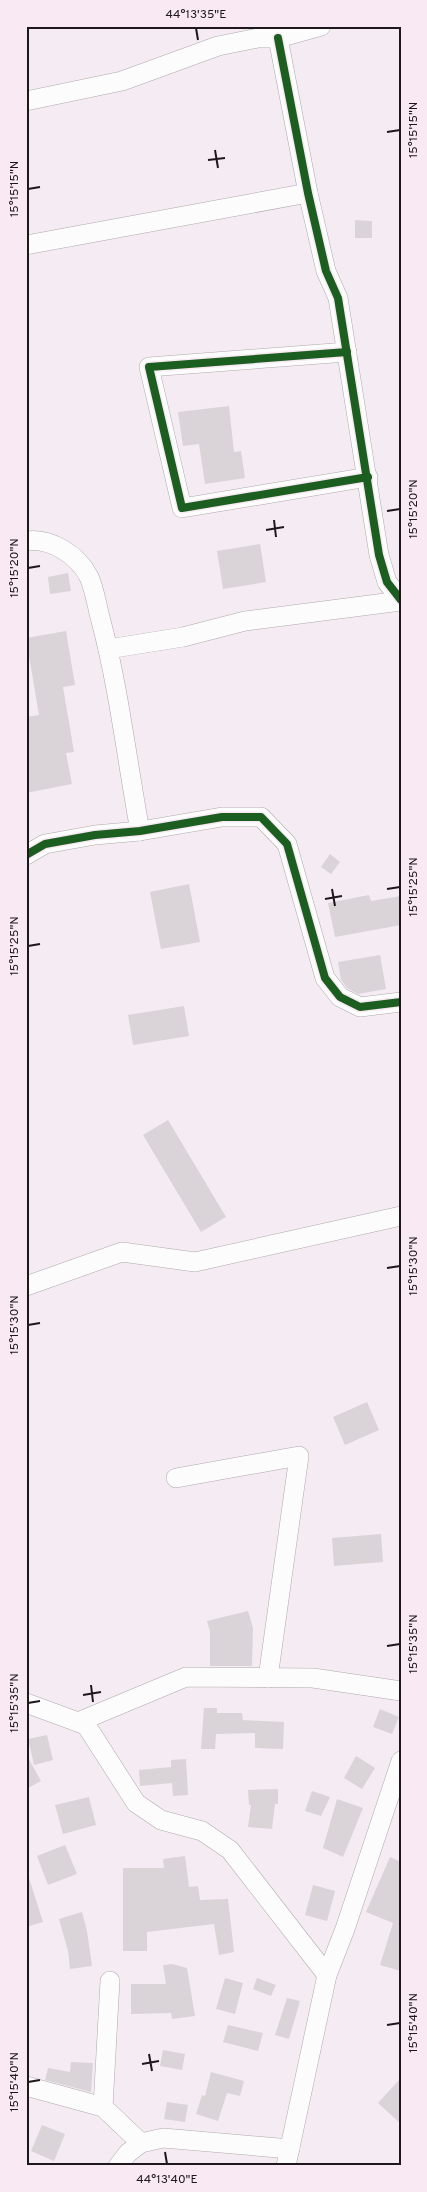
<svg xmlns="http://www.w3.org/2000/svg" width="427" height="2192" font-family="Overpass,sans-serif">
<rect width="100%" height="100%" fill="#f4ecf2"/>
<g fill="#dad3d8">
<polygon points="355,220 372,221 372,238 355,238"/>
<polygon points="229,406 234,452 241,451 245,478 205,484 199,444 183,446 178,412"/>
<polygon points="260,544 266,582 223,589 217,551"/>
<polygon points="68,573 71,591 50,594 48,577"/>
<polygon points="66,631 75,685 63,687 74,752 66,753 72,784 26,793 26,717 39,715 26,638"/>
<polygon points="330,854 340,862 331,874 321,867"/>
<polygon points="189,884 200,942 161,949 150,892"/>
<polygon points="369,895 371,901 401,896 401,925 335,937 328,903"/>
<polygon points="380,955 386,989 358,994 347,988 341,980 338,962"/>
<polygon points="184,1006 189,1036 133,1045 128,1015"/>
<polygon points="168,1120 226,1217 201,1232 143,1135"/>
<polygon points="367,1402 379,1430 345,1445 333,1417"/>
<polygon points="381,1534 383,1562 334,1566 332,1538"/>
<polygon points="248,1611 253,1628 252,1666 210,1666 210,1632 207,1621"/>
<polygon points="204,1708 217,1708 217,1713 242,1713 243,1720 284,1722 283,1749 255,1748 255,1733 216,1734 215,1749 201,1749"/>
<polygon points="380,1709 399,1717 392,1734 373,1727"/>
<polygon points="47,1735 53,1760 34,1765 28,1739"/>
<polygon points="26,1754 41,1781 26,1789"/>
<polygon points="356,1756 375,1768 362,1789 344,1778"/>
<polygon points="186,1759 188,1795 173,1796 172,1783 140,1786 139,1770 171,1767 171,1760"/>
<polygon points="278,1789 278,1804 275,1804 272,1829 248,1827 251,1805 249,1805 248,1790"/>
<polygon points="312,1791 330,1797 321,1816 305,1811"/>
<polygon points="89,1797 96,1825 63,1834 55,1805"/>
<polygon points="337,1799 363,1808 343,1857 323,1848"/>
<polygon points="65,1845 77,1874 48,1885 37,1856"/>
<polygon points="185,1856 189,1887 198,1886 200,1900 228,1899 234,1952 219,1955 214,1924 147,1932 147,1951 123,1951 123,1868 164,1868 163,1859"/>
<polygon points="390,1857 401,1862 401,1971 380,1965 393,1923 366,1912"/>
<polygon points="29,1878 43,1922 26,1927 26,1879"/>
<polygon points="313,1885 335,1891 327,1921 305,1915"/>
<polygon points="82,1912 87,1931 92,1966 70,1969 68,1951 59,1919"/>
<polygon points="172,1964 187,1968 195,2016 172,2019 171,2013 131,2014 131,1984 166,1984 163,1965"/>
<polygon points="225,1978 243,1983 235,2014 216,2009"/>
<polygon points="257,1978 276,1985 271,1996 253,1989"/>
<polygon points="287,1998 300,2001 289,2039 275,2035"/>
<polygon points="228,2025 263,2033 258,2051 223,2042"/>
<polygon points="163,2050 185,2054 182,2070 160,2066"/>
<polygon points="71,2062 93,2063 91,2092 45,2080 48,2068 70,2072"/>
<polygon points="211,2072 244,2081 240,2096 227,2093 218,2121 196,2114 202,2095 205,2096"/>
<polygon points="401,2078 401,2124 378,2103"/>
<polygon points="167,2102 188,2105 185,2122 164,2119"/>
<polygon points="42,2125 65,2134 54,2161 31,2151"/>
</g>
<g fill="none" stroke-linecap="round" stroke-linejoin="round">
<g stroke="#afa8ad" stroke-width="20">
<g id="minor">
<polyline points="278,38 308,193 326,271 338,298 379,555 387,582 401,600"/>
<polyline points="26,101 122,81 218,46 258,38 278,38 321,26"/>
<polyline points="26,245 308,193"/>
<polyline points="347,352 149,367 182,508 368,477"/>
<path d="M26,541c24,-4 52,14 63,36 6,13 8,30 12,44 18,68 26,140 39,210"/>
<polyline points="108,649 183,637 245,621 401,601"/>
<polyline points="26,855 45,844 95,835 140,831 222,817 261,817 287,844 325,978 340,997 360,1007 401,1002"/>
<polyline points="26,1286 122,1252 195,1262 401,1216"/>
<polyline points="176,1478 299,1456 268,1678"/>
<polyline points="26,1703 86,1725 136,1803 161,1820 202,1831 230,1850 327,1975"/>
<polyline points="78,1722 186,1677 313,1678 401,1691"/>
<polyline points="110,1981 103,2107 141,2143"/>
<polyline points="26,2086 103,2107"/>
<polyline points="118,2166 128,2153 141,2143 163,2138 290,2149"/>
<polyline points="286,2166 327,1975 345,1929 401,1761"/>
</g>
</g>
<use href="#minor" stroke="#fdfcfd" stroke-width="19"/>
<g stroke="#f8e9f3" stroke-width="11">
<g id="cycleway">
<polyline points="278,38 308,193 326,271 338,298 379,555 387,582 401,600"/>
<polyline points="347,352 149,367 182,508 368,477"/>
<polyline points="26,855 45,844 95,835 140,831 222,817 261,817 287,844 325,978 340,997 360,1007 401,1002"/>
</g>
</g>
<use href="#cycleway" stroke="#1b5e20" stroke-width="8"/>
</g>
<path fill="none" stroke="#1e181c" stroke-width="2" d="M196,28l2,12M387,132l13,-2M215,150l3,18M208,160l17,-2M28,189l12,-2M387,511l13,-2M274,520l2,17M266,530l18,-3M28,568l12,-2M332,889l3,17M387,889l13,-2M325,899l17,-3M28,946l12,-2M387,1268l13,-2M28,1325l12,-2M387,1646l13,-2M91,1685l2,17M83,1695l18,-3M28,1703l12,-2M387,2025l13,-2M149,2054l3,17M142,2064l17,-3M28,2082l12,-2M165,2152l2,12"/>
<rect width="427" height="2192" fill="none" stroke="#f8e9f3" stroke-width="55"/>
<rect x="28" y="28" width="372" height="2136" fill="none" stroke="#1e181c" stroke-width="2"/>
<g font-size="12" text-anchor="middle" fill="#1e181c">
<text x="196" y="18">44°13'35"E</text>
<text transform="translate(413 130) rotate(-90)" y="4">15°15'15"N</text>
<text transform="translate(14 189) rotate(-90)" y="4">15°15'15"N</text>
<text transform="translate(413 509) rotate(-90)" y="4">15°15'20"N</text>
<text transform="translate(14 568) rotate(-90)" y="4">15°15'20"N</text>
<text transform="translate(413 887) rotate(-90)" y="4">15°15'25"N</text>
<text transform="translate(14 946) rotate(-90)" y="4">15°15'25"N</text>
<text transform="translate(413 1266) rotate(-90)" y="4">15°15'30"N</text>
<text transform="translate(14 1325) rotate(-90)" y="4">15°15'30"N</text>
<text transform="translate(413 1644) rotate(-90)" y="4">15°15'35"N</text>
<text transform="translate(14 1703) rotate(-90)" y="4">15°15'35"N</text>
<text transform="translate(413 2023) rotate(-90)" y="4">15°15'40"N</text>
<text transform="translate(14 2082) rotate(-90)" y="4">15°15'40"N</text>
<text x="167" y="2183">44°13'40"E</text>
</g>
</svg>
